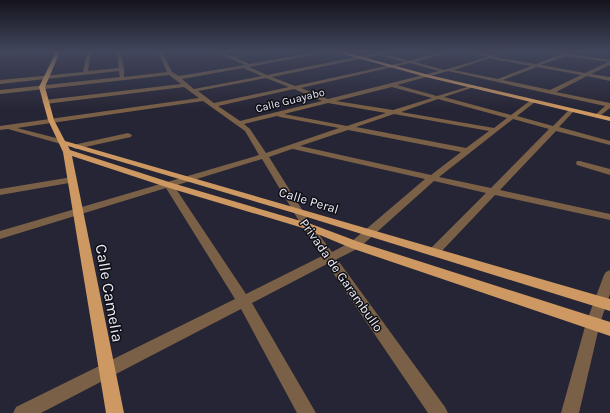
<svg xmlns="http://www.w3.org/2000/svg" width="610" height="413" font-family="Karla,sans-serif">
<rect width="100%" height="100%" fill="#262535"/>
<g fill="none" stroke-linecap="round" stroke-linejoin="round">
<g fill="#7a6046" fill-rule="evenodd">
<polygon points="24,52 22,53 0,55 0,53"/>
<path d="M87,52h4l-3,19 31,-3 -2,-16h4l3,17v8l43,-5 -9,-20h4l10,20 7,4 66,-11 -30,-13c7,0 10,3 16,4 8,2 27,-4 37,-4l-32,6 14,6 67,-12h11l-79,15 18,8 113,-23h10l-6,2 26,7 31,-9h8l-34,10 29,8 44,-13 -18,-5 22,3 17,-3 -15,5 42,7 27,-11 11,-1 -3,2 39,6v5l-19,9 19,3v4l-23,-5 -31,16 54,11v5l-13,10 -3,-2 11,-10 -157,-35 -51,14 40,11 37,-11v2l-30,10 67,18 20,-15h4v2l-18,14 36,10 17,-17h4v2l-15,16 51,14v4l-54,-14 -56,59 110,24v6l-115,-25 -57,60 -4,1 -4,-1 -2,-3 2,-3 56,-56 -52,-12 -75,67 -22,11 108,148 3,6h-20l-101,-149 -75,39 64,110h-19l-56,-104 -200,104h-28l3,-6 219,-108 -69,-111 -166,51v-8l259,-76 -14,-24 -42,-30 -186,27 47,12v4h-3l-53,-15 -8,1v-4l199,-28 -15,-11 -139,17 -3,-2 3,-2 136,-16 -12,-9 -169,19v-4l120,-13 -1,-6 -119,13v-4l83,-8zM379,55l26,7 -110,24 -23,-9zM566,56l42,6 -23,11 -44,-8zM490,58l2,1 39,7 -33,13 -44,-9zM410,63l29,8 -111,28 -27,-11zM537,67l44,8 -31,15 -47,-10zM243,68l19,8 -68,13 -12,-10zM266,78l23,9 -75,16 -16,-12zM392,87l40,11 -39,12 -57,-9zM294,89l28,12 -82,20 -22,-15zM438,99l69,19 -13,10 -93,-16zM328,103l58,10 -39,13 -63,-12zM394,114l95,17 -23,17 -110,-21zM277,116l3,1 59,11 -73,25 -16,-24 -6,-5zM513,119l36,10 -58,59 -52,-11zM348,130l113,22 -30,23 -131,-29zM292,149h1l132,30 -74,63 -19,10 -21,-28 -42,-67zM262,159l40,67 20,30 -76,38 -72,-108z"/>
<polygon points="128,133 132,135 131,137 76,149 72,147 73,145"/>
<polygon points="577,161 580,161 610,169 610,175 577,165 576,163"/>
<polygon points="72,177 76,180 75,182 0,195 0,189"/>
<polygon points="610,270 610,294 600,323 579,413 561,413 586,323 604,275 606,272"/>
</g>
<g fill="#cd9861" fill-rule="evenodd">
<polygon points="56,52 60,52 45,87 54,120 65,141 610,299 610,311 294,213 68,146 70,150 172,183 311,224 359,242 610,322 610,336 351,248 303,228 166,187 72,156 124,413 106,413 63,152 48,120 39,87"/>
<polygon points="336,52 344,52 429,75 610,117 610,121 426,77"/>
</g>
</g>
<linearGradient id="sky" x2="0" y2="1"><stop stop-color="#15141d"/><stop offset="0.47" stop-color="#41465c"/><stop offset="1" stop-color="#41465c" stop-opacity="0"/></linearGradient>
<rect width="610" height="110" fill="url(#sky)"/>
<g text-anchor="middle" stroke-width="3" stroke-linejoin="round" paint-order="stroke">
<g font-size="11" fill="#ebebf6" stroke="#0f0f16">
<text transform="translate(290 100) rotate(-14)" y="4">Calle Guayabo</text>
</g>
<g font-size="13" fill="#ebebf6" stroke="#0f0f16">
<text transform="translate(309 200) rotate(17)" y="5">Calle Peral</text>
<text transform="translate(342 275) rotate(55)" y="5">Privada de Garambullo</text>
</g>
<g font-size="16" fill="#ebebf6" stroke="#0f0f16">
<text transform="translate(110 293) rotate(80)" y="6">Calle Camelia</text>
</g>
</g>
</svg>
